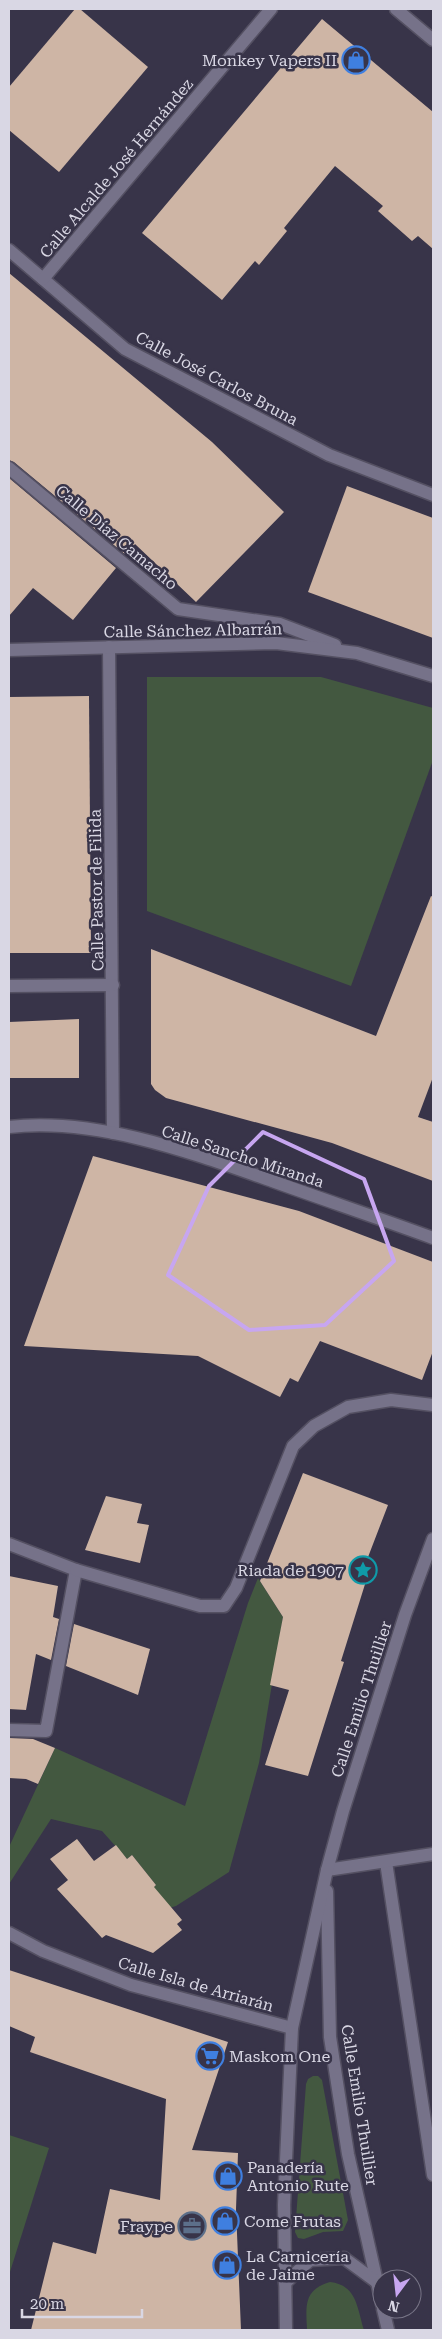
<svg xmlns="http://www.w3.org/2000/svg" width="442" height="2339" font-family="'Roboto Serif',serif">
<rect width="100%" height="100%" fill="#383449"/>
<g fill="#435840">
<polygon points="147,677 321,677 433,708 433,760 351,986 147,911"/>
<polygon points="258,1578 283,1617 259,1763 229,1872 176,1906 166,1909 151,1889 156,1885 132,1855 127,1859 102,1831 51,1819 9,1884 9,1847 55,1748 185,1806 248,1603"/>
<polygon points="313,2076 318,2076 322,2080 348,2220 343,2231 323,2232 304,2239 298,2238 295,2232 306,2084 308,2079"/>
<polygon points="9,2135 49,2148 9,2275"/>
<path d="M330,2282c27,3 27,26 34,48h-57c-1,-24 -4,-40 23,-48z"/>
</g>
<g fill="#ceb5a5">
<polygon points="75,9 80,9 148,67 59,172 9,130 9,87"/>
<polygon points="322,19 433,112 433,249 418,236 412,241 378,211 383,206 335,166 284,228 287,231 259,265 255,261 222,300 142,233"/>
<polygon points="9,273 212,442 284,512 196,602 135,544 126,555 14,462 9,460"/>
<polygon points="9,478 116,568 73,620 33,588 9,616"/>
<polygon points="347,486 433,518 433,638 308,592"/>
<polygon points="89,696 91,953 9,953 9,697"/>
<polygon points="431,896 433,897 433,1077 418,1117 433,1122 433,1181 332,1143 166,1098 155,1090 151,1084 151,949 376,1036"/>
<polygon points="79,1019 79,1078 9,1078 9,1022"/>
<polygon points="93,1156 299,1211 433,1262 433,1351 422,1380 320,1341 298,1382 290,1378 280,1397 198,1356 24,1346"/>
<polygon points="303,1473 388,1505 360,1578 366,1581 341,1661 344,1662 308,1776 265,1765 289,1690 270,1685 283,1617 260,1581"/>
<polygon points="106,1496 142,1504 137,1523 149,1525 140,1563 85,1550"/>
<polygon points="9,1576 58,1586 53,1617 59,1619 51,1660 36,1654 26,1710 9,1709"/>
<polygon points="74,1624 150,1649 138,1695 66,1666"/>
<polygon points="9,1738 33,1739 55,1748 38,1784 26,1779 9,1778"/>
<polygon points="77,1839 94,1861 116,1845 127,1859 132,1855 156,1885 154,1887 182,1920 177,1924 182,1930 153,1953 106,1935 102,1938 57,1889 68,1880 50,1859"/>
<polygon points="9,1970 228,2042 192,2150 238,2153 236,2209 241,2330 31,2330 53,2242 96,2254 110,2189 160,2200 166,2099 30,2052 35,2037 9,2026"/>
</g>
<g fill="none" stroke-linecap="round" stroke-linejoin="round">
<g stroke="#545062" stroke-width="15">
<polyline id="pedestrian" points="9,1544 76,1570 46,1731 9,1730"/>
</g>
<g stroke="#545062" stroke-width="15">
<g id="minor">
<polyline points="9,250 125,349 329,455 433,495"/>
<polyline points="43,279 271,9"/>
<polyline points="9,468 178,609 280,624 335,645"/>
<polyline points="109,647 113,1133"/>
<polyline points="9,650 276,643 357,653 433,676"/>
<polyline points="9,986 113,985"/>
<polyline points="76,1570 200,1606 224,1606 236,1588 293,1446 314,1426 348,1407 391,1400 433,1405"/>
<polyline points="386,1862 433,2175"/>
<polyline points="327,1870 433,1854"/>
<polyline points="9,1933 43,1951 131,1985 292,2028"/>
</g>
</g>
<g stroke="#545062" stroke-width="15">
<g id="tertiary">
<polyline points="396,9 433,40"/>
<path d="M9,1127c88,-10 184,26 266,55 53,19 106,37 158,56"/>
</g>
</g>
<g stroke="#545062" stroke-width="15">
<g id="secondary">
<polyline points="327,1891 330,2037 348,2154 382,2304"/>
<polyline points="285,2283 310,2260 344,2258 378,2283"/>
<polyline points="383,2309 388,2330"/>
<polyline points="286,2330 284,2205 292,2028 327,1870 343,1811 405,1615 433,1539"/>
</g>
</g>
<use href="#pedestrian" stroke="#767289" stroke-width="12"/>
<use href="#minor" stroke="#767289" stroke-width="12"/>
<use href="#tertiary" stroke="#767289" stroke-width="12"/>
<use href="#secondary" stroke="#767289" stroke-width="12"/>
</g>
<path fill="none" stroke="#c7a6f0" stroke-width="4" stroke-linejoin="round" d="M263,1132l101,47 30,82 -69,64 -76,5 -81,-55 41,-89z"/>
<defs>
<g id="shop-ring" transform="scale(1.4375)"><circle r="9.5" fill="#383449" stroke="#3f7fe0" stroke-width="1.5"/><path d="M-5-2.5h2.3a2.7 3.5 0 0 1 5.4 0H5L5.5 6h-11ZM-1.5-2.5h3a1.5 2.3 0 0 0-3 0Z" fill="#3f7fe0"/></g>
<g id="sight-ring" transform="scale(1.4375)"><circle r="9.5" fill="#383449" stroke="#0f9aa8" stroke-width="1.5"/><path d="M0-6L1.8-2.2L6-1.7L2.9 1.2L3.7 5.4L0 3.3L-3.7 5.4L-2.9 1.2L-6-1.7L-1.8-2.2Z" fill="#0f9aa8"/></g>
<g id="supermarket-ring" transform="scale(1.4375)"><circle r="9.5" fill="#383449" stroke="#3f7fe0" stroke-width="1.5"/><path d="M-6-5.5h2.5l.6 2H6L4.5 2H-2.5L-4.4-4H-6ZM-1.5 3.2a1.3 1.3 0 1 0 .1 0ZM3 3.2a1.3 1.3 0 1 0 .1 0Z" fill="#3f7fe0"/></g>
<g id="office-ring" transform="scale(1.4375)"><circle r="9.5" fill="#383449" stroke="#5c6f8a" stroke-width="1.5"/><path d="M-6-3h4V-5.5h4V-3h4V5H-6ZM-1-4.5V-3h2v-1.5ZM-6 0V1H6V0Z" fill="#5c6f8a"/></g>
</defs>
<g fill-rule="evenodd">
<use href="#shop-ring" x="356" y="60"/>
<use href="#sight-ring" x="363" y="1570"/>
<use href="#supermarket-ring" x="210" y="2056"/>
<use href="#shop-ring" x="228" y="2176"/>
<use href="#shop-ring" x="225" y="2221"/>
<use href="#office-ring" x="192" y="2226"/>
<use href="#shop-ring" x="227" y="2265"/>
</g>
<g text-anchor="middle" stroke-width="5" stroke-linejoin="round" paint-order="stroke">
<g font-size="16" fill="#d9d7e4" stroke="#383449" text-anchor="start">
<text x="337" y="66" text-anchor="end">Monkey Vapers II</text>
<text x="344" y="1576" text-anchor="end">Riada de 1907</text>
<text x="229" y="2062">Maskom One</text>
<text x="247" y="2173">Panadería<tspan x="247" dy="18">Antonio Rute</tspan></text>
<text x="244" y="2227">Come Frutas</text>
<text x="173" y="2232" text-anchor="end">Fraype</text>
<text x="246" y="2262">La Carnicería<tspan x="246" dy="18">de Jaime</tspan></text>
</g>
<g font-size="16" fill="#d9d7e4" stroke="#383449">
<text transform="translate(116 168) rotate(-50)" y="6">Calle Alcalde José Hernández</text>
<text transform="translate(217 378) rotate(28)" y="6">Calle José Carlos Bruna</text>
<text transform="translate(117 537) rotate(40)" y="6">Calle Díaz Camacho</text>
<text transform="translate(193 630) rotate(-1)" y="6">Calle Sánchez Albarrán</text>
<text transform="translate(96 890) rotate(-91)" y="6">Calle Pastor de Filida</text>
<text transform="translate(243 1156) rotate(18)" y="6">Calle Sancho Miranda</text>
<text transform="translate(361 1699) rotate(-72)" y="6">Calle Emilio Thuillier</text>
<text transform="translate(196 1984) rotate(16)" y="6">Calle Isla de Arriarán</text>
<text transform="translate(360 2105) rotate(81)" y="6">Calle Emilio Thuillier</text>
</g>
</g>
<rect width="442" height="2339" fill="none" stroke="#d9d7e4" stroke-width="20"/>
<g transform="translate(397 2294) rotate(195)"><circle r="24" fill="#383449" stroke="#787587"/>
<path d="M0-4L9 19L0 12L-9 19Z" fill="#c7a6f0"/>
<text y="-8" font-size="14" font-weight="bold" text-anchor="middle" fill="#d9d7e4">N</text>
</g>
<path d="M22 2309v8h120v-8" fill="none" stroke="#d9d7e4" stroke-width="2.5"/>
<text x="30" y="2309" font-size="15" fill="#d9d7e4" stroke="#383449" stroke-width="4" paint-order="stroke">20 m</text>
</svg>
